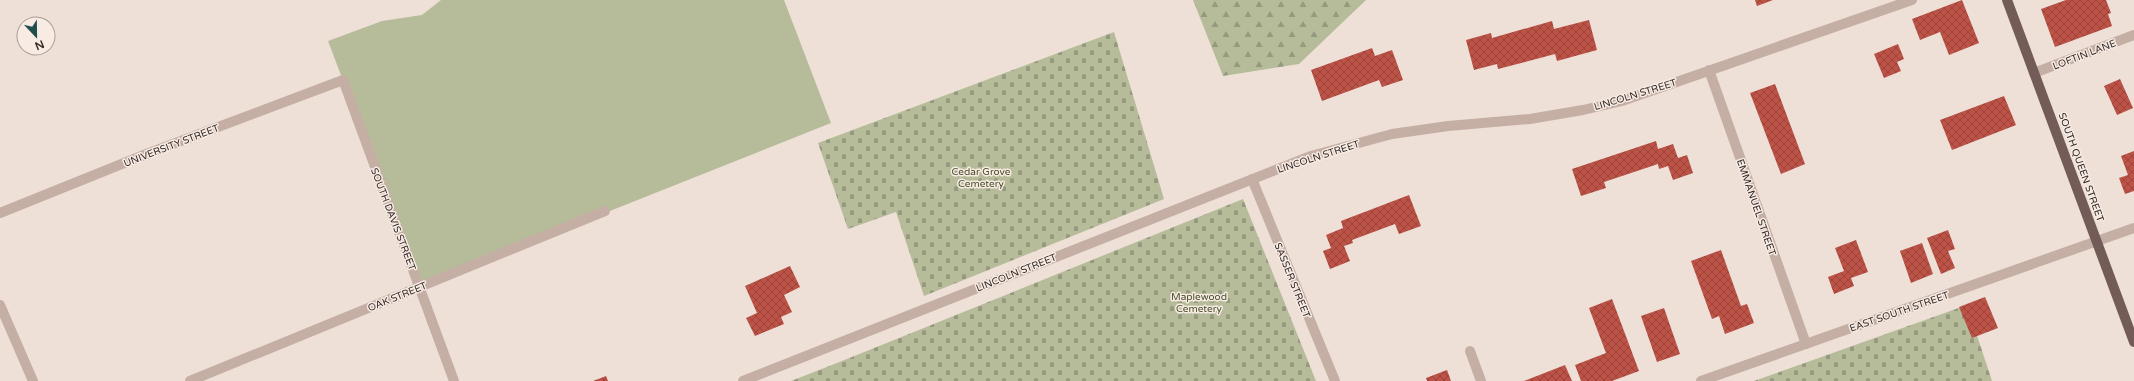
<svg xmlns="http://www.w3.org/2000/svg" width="2134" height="381" font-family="'Varela Round',sans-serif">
<defs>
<pattern id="forest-firs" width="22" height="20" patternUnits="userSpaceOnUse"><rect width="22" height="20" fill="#b6bc99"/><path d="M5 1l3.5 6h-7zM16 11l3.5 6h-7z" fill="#95997d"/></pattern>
<pattern id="cemetery-stones" width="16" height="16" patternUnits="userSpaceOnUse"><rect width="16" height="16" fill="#b6bc99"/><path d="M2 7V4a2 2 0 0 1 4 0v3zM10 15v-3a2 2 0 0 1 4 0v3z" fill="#95997d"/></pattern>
<pattern id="building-cross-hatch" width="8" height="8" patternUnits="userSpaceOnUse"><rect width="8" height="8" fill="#bd5247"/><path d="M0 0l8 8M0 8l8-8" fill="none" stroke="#9a443b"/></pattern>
</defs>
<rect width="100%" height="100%" fill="#eee0d7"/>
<polygon fill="#b6bc99" points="441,0 784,0 831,123 421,286 328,41 382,21 422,15"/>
<polygon fill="url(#forest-firs)" points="1193,0 1366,0 1299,64 1223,76"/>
<g fill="url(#cemetery-stones)">
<polygon points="1114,32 1164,199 924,296 896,212 848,229 818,143"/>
<polygon points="1243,199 1316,381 791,381 837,363"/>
<polygon points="1967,305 1992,381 1754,381"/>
</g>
<g fill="url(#building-cross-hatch)">
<polygon points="1755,0 1773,0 1757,6"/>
<polygon points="1962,0 1979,43 1949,55 1940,32 1920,40 1912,19"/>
<polygon points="2066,0 2106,0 2111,13 2108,14 2112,26 2055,47 2041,9"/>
<polygon points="1589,20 1597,50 1557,61 1555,54 1498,69 1497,64 1474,70 1466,40 1491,33 1492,38 1552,21 1554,29"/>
<polygon points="1898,44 1904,59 1897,62 1901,71 1884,78 1874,54"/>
<polygon points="1372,48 1375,56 1392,50 1403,80 1382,87 1379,80 1322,101 1311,70"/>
<polygon points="2120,79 2133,108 2117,115 2104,86"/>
<polygon points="1775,84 1805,164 1781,174 1750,93"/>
<polygon points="2004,96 2016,125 1952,150 1940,120"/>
<polygon points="1656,141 1658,149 1673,144 1678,158 1687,155 1693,173 1673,180 1668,166 1659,169 1658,164 1604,182 1606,188 1581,196 1572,169"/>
<polygon points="2134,151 2134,191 2125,194 2119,178 2128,175 2121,156"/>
<polygon points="1409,195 1421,226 1399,234 1395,224 1352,240 1353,243 1344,246 1350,261 1330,269 1323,251 1331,248 1326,235 1343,228 1341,221"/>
<polygon points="1948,230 1955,249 1948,251 1955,268 1941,274 1927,238"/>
<polygon points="1856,240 1868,272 1851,278 1854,286 1834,294 1828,277 1844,271 1835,248"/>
<polygon points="1922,243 1933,274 1911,283 1900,251"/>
<polygon points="1721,250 1741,306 1747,304 1754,323 1725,334 1719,316 1712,319 1691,261"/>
<polygon points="790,266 800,287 784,295 792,312 781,317 784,324 755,336 746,318 757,313 745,286"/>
<polygon points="1985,297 1998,328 1972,338 1959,307"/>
<polygon points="1612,299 1639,371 1612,381 1581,381 1575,365 1606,353 1589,308"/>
<polygon points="1664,308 1680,354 1657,362 1641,316"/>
<polygon points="1565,365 1572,381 1524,381"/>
<polygon points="1447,370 1451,381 1427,381 1426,378"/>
<polygon points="606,376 608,381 593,381"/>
</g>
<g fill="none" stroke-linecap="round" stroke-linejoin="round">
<g stroke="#c5afa5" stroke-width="10">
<polyline points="1709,70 1806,344"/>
<polyline points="2034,73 2134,35"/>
<polyline points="1252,179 1335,381"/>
<polyline points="0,213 149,153 343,80 454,381"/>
<polyline points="0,305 33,381"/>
<polyline points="1470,351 1481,381"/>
<polyline points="190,381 605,211"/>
<polyline points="743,381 1311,156 1392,134 1448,126 1530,119 1583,110 1622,101 1912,0"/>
<polyline points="1701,381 2134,228"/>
</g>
<polyline stroke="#735c57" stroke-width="10" points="2007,0 2134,342"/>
</g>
<g text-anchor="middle" stroke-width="3" stroke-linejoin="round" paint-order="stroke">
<g font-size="10" fill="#312725" stroke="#f7ebe3">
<text transform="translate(2084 54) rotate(-21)" y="4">LOFTIN LANE</text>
<text transform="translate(1635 94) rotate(-17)" y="4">LINCOLN STREET</text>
<text transform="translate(171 145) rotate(-21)" y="4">UNIVERSITY STREET</text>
<text transform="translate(1318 156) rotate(-18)" y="4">LINCOLN STREET</text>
<text transform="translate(2082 167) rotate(70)" y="4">SOUTH QUEEN STREET</text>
<text transform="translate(1757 207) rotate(71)" y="4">EMMANUEL STREET</text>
<text transform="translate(394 219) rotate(69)" y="4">SOUTH DAVIS STREET</text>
<text transform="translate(1016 272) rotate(-22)" y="4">LINCOLN STREET</text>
<text transform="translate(1293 280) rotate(68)" y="4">SASSER STREET</text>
<text transform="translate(397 296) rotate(-22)" y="4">OAK STREET</text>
<text transform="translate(1899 311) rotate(-19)" y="4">EAST SOUTH STREET</text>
</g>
<g font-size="10" fill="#464e2b" stroke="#f7ebe3">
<text x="981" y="175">Cedar Grove<tspan x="981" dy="12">Cemetery</tspan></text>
<text x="1199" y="300">Maplewood<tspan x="1199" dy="12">Cemetery</tspan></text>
</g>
</g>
<g transform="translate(36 36) rotate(158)"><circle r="19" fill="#f7ebe3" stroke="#a89d97"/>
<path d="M0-3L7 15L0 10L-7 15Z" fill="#1e4f4b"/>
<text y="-6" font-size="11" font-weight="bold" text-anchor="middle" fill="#312725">N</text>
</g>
</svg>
